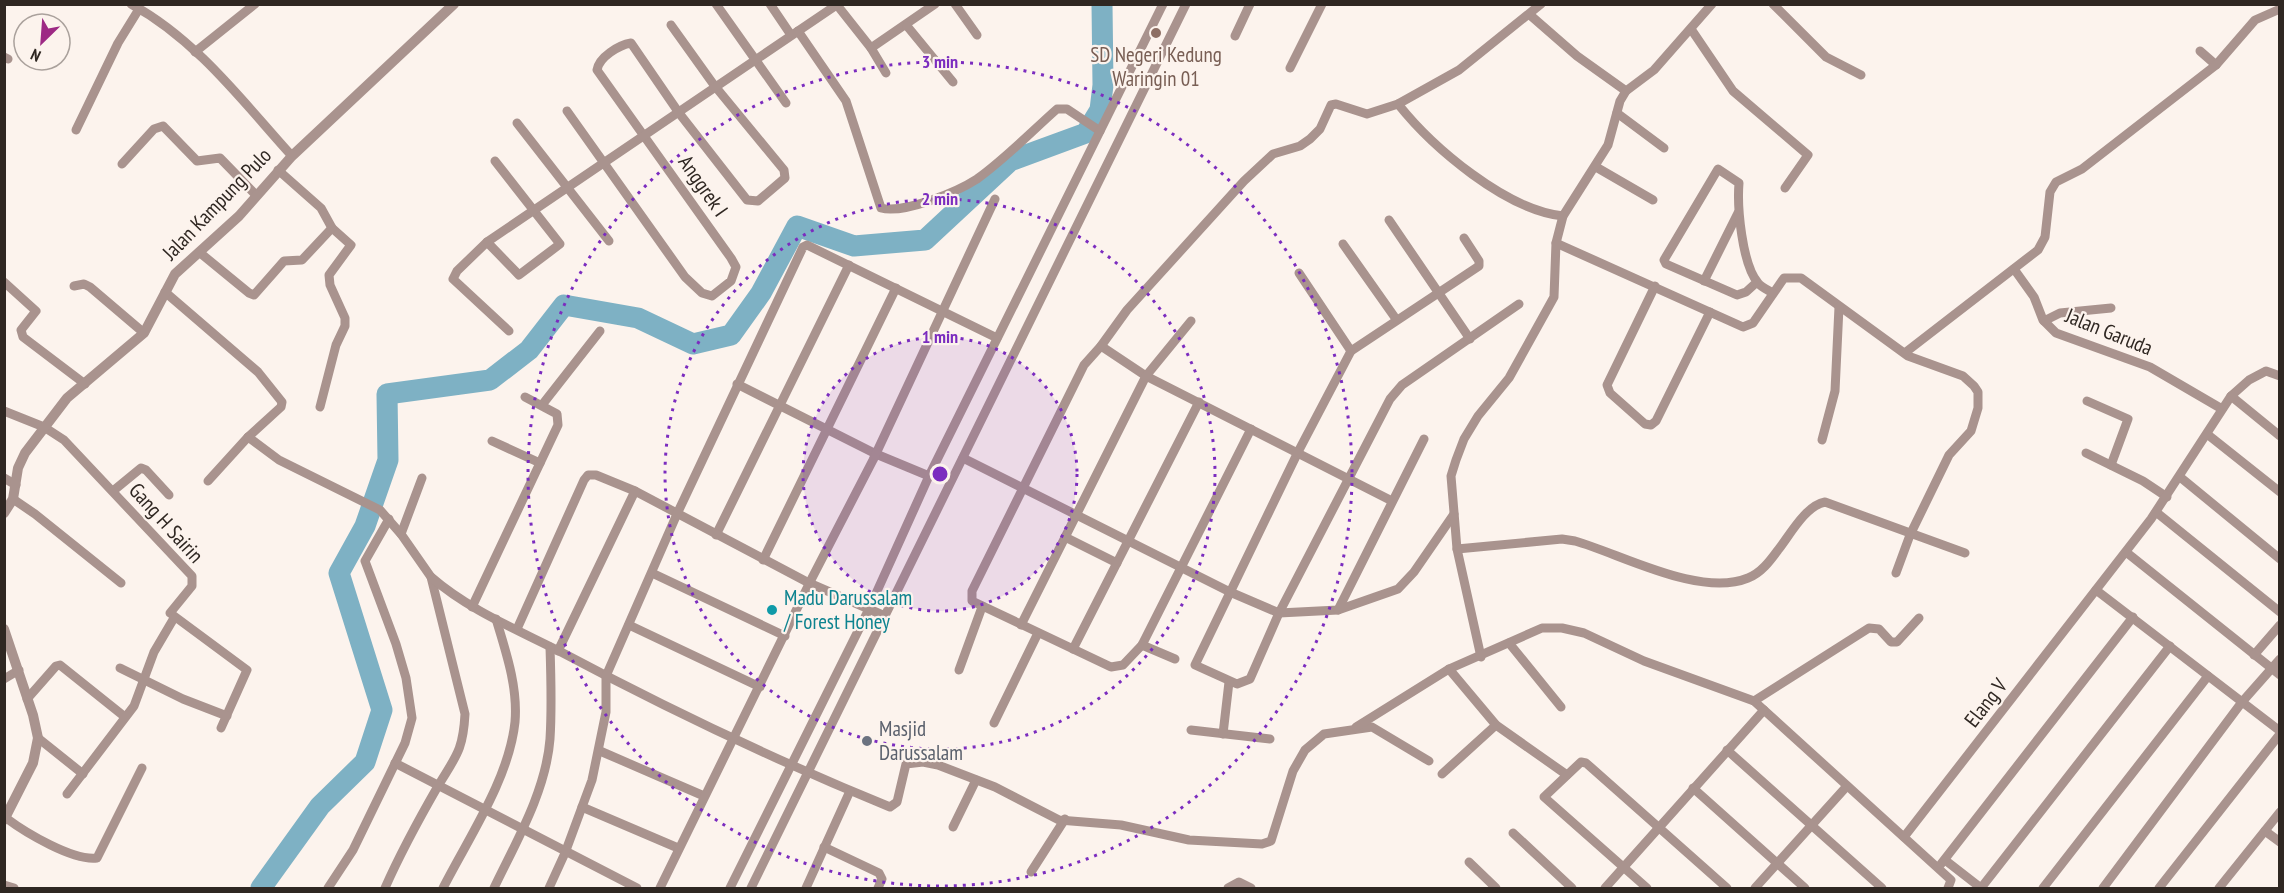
<svg xmlns="http://www.w3.org/2000/svg" width="2284" height="893" font-family="'PT Sans Narrow',sans-serif">
<rect width="100%" height="100%" fill="#fcf3ed"/>
<g fill="none" stroke-linecap="round" stroke-linejoin="round">
<polyline stroke="#7eb1c4" stroke-width="21" points="261,888 320,806 365,762 382,710 339,573 365,526 388,460 387,394 490,380 529,350 564,305 638,318 693,344 731,335 761,293 797,226 854,246 925,240 1010,161 1086,133 1100,110 1103,85 1102,4"/>
<g stroke="#a9938e" stroke-width="9">
<path d="M131,4c66,36 112,98 161,152"/>
<polyline points="716,4 786,103"/>
<polyline points="770,4 791,35"/>
<polyline points="955,4 977,35"/>
<polyline points="1773,4 1826,57 1861,75"/>
<polyline points="837,5 871,48 935,4"/>
<polyline points="1530,15 1577,56 1626,91"/>
<polyline points="907,26 953,82"/>
<polyline points="1691,29 1733,91 1808,155 1785,188"/>
<path d="M798,31l48,70 35,107c23,6 76,-16 96,-29 28,-20 54,-47 80,-70h10l33,22"/>
<polyline points="1235,36 1250,4"/>
<polyline points="871,48 886,73"/>
<polyline points="2200,51 2216,65"/>
<polyline points="195,52 255,4"/>
<polyline points="4,57 8,59"/>
<polyline points="1290,68 1322,4"/>
<path d="M1398,104c35,44 108,106 165,112"/>
<path d="M567,111l118,166 17,16 10,3 19,-15 5,-14 -5,-9 -134,-188c2,-13 22,-25 34,-27l48,70 68,87 11,1 27,-23 -1,-8 -70,-85 -43,-60"/>
<polyline points="1617,113 1664,148"/>
<polyline points="517,123 609,241"/>
<polyline points="76,130 118,43 139,9"/>
<polyline points="122,164 154,129 163,126 197,161 220,158 255,194"/>
<polyline points="1596,167 1653,200"/>
<polyline points="278,170 321,208 332,228 351,245 329,275 330,285 345,318 345,326 336,345 320,407"/>
<polyline points="1389,220 1470,339"/>
<polyline points="1464,238 1479,261 1479,266 1351,351 1298,452 1195,665 1237,684 1250,679 1279,613 1390,399 1402,385 1519,304"/>
<polyline points="487,242 519,275 560,244 495,161"/>
<polyline points="1556,243 1743,327 1753,323 1784,278 1801,278 1908,356 1963,376 1974,386 1978,392 1978,408 1971,431 1949,455 1910,535 1896,573"/>
<polyline points="1343,244 1396,319"/>
<polyline points="199,252 249,293 254,295 284,261 302,260 332,228"/>
<polyline points="2014,269 2034,297 2043,320 2056,333 2150,367 2222,409"/>
<polyline points="1299,273 1351,351"/>
<polyline points="1704,281 1738,213"/>
<polyline points="4,282 36,311 21,330 23,337 85,384"/>
<path d="M1757,282l-11,10 -9,3 -71,-31 -2,-4 54,-91 21,14c-2,24 3,81 19,100 3,4 10,7 15,10"/>
<polyline points="74,286 84,284 90,287 144,333"/>
<polyline points="1655,286 1607,385 1610,393 1645,424 1651,425 1656,421 1710,312"/>
<polyline points="165,292 258,372 282,402 281,407 248,437 208,481"/>
<polyline points="2044,321 2060,313 2111,308"/>
<polyline points="509,331 453,279 457,271 487,242 838,4"/>
<polyline points="1101,346 1146,376 1392,501"/>
<polyline points="1906,352 2038,250 2045,237 2050,192 2056,182 2082,169 2216,65 2255,20 2280,9"/>
<polyline points="737,384 876,454 929,476"/>
<polyline points="2231,396 2280,436"/>
<polyline points="2087,401 2128,419 2111,465"/>
<polyline points="542,405 600,331"/>
<polyline points="4,411 44,427 64,440 192,576 192,586 170,613 247,670 221,728"/>
<polyline points="1251,429 1142,645 1123,665 1111,667 972,601 972,591 1084,365 1101,346 1127,310 1244,181 1273,154 1300,146 1310,139 1320,129 1331,105 1336,104 1367,114 1398,104 1459,70 1541,4"/>
<polyline points="2207,434 2280,492"/>
<path d="M248,437l31,23 101,50 21,24 30,43 34,137c-2,37 -9,42 -27,72 -19,33 -38,68 -53,102"/>
<polyline points="1822,440 1835,391 1839,307"/>
<polyline points="492,441 540,463"/>
<polyline points="2086,453 2143,481 2167,497"/>
<polyline points="963,458 1230,592 1279,613 1338,610 1398,589 1414,572 1454,514"/>
<polyline points="2180,477 2280,559"/>
<polyline points="4,478 16,485"/>
<polyline points="113,491 141,468 146,470 169,495"/>
<polyline points="13,499 35,514 121,583"/>
<polyline points="2156,512 2280,612"/>
<polyline points="401,534 422,478"/>
<polyline points="716,535 849,265"/>
<polyline points="1065,537 1117,563"/>
<path d="M1457,549l105,-10 13,2c46,13 125,57 173,37 13,-5 22,-17 30,-28 12,-15 27,-44 47,-48l140,51"/>
<polyline points="2126,552 2280,675"/>
<polyline points="763,560 896,288"/>
<polyline points="652,573 785,636"/>
<path d="M431,577c38,33 85,52 130,75 107,57 216,109 329,155l7,-5 9,-38 17,-2 15,3 57,22 64,33 62,5 68,15 73,4 9,-3 22,-70 12,-21 19,-16 48,-7 57,34"/>
<polyline points="2096,590 2280,731"/>
<polyline points="472,607 558,425 557,414 525,397"/>
<polyline points="1338,610 1424,439"/>
<polyline points="629,625 760,687"/>
<polyline points="1021,625 1146,376 1191,321"/>
<polyline points="517,629 584,480 588,475 596,475 635,491 809,583 885,616"/>
<polyline points="1509,643 1561,707"/>
<polyline points="1142,645 1175,659"/>
<polyline points="1073,649 1199,402"/>
<polyline points="558,651 635,491"/>
<polyline points="2254,655 2280,625"/>
<polyline points="1481,657 1457,549 1451,476 1456,460 1464,439 1478,416 1509,378 1554,297 1556,243 1563,216 1608,145 1620,101 1626,91 1654,70 1712,4"/>
<polyline points="120,668 183,699 227,716"/>
<polyline points="1449,669 1496,725 1567,775"/>
<polyline points="959,670 982,607"/>
<polyline points="4,679 19,670"/>
<polyline points="27,699 56,666 60,665 125,717"/>
<polyline points="1754,701 1869,628 1879,629 1891,642 1897,642 1919,618"/>
<polyline points="994,723 1038,633"/>
<polyline points="1356,727 1449,669 1542,628 1562,628 1584,633 1644,661 1754,701 1951,880 1948,888"/>
<polyline points="1191,730 1270,739"/>
<polyline points="1223,734 1229,682"/>
<polyline points="38,738 83,774"/>
<polyline points="1727,750 1882,888"/>
<polyline points="600,751 704,796"/>
<polyline points="395,763 637,888"/>
<polyline points="1442,774 1496,725"/>
<polyline points="1693,788 1805,888"/>
<polyline points="67,794 134,706 154,652 174,618"/>
<polyline points="582,807 678,848"/>
<path d="M6,818c20,15 67,43 91,40l45,-90"/>
<polyline points="953,827 976,780"/>
<polyline points="2265,831 2280,842"/>
<polyline points="1513,833 1572,888"/>
<polyline points="1904,837 2151,519 2231,396 2249,380 2266,371 2280,376"/>
<polyline points="824,847 879,873 882,879 878,888"/>
<polyline points="1945,860 1981,888 2170,646"/>
<polyline points="1469,862 1496,888"/>
<polyline points="1941,864 2133,617"/>
<polyline points="1031,872 1065,819"/>
<polyline points="4,885 14,888"/>
<polyline points="328,888 353,850 405,743 412,718 406,678 396,644 365,561 389,519"/>
<path d="M443,888c26,-51 66,-109 72,-166 3,-35 -9,-70 -19,-103"/>
<path d="M494,888c22,-46 52,-97 56,-149 2,-31 1,-62 0,-92"/>
<polyline points="549,888 565,853 592,780 606,712 606,676 677,514 803,247 807,245 997,338"/>
<polyline points="660,888 812,578 873,460 995,199"/>
<polyline points="730,888 869,609 929,476 1163,4"/>
<polyline points="751,888 1186,4"/>
<polyline points="806,888 850,791"/>
<polyline points="1228,888 1239,882 1251,888"/>
<polyline points="1605,888 1764,710"/>
<polyline points="1647,888 1544,797 1581,762 1586,763 1727,888"/>
<polyline points="1755,888 1847,786"/>
<polyline points="2043,888 2208,676"/>
<polyline points="2103,888 2242,702 2280,659"/>
<polyline points="2159,888 2280,734"/>
<polyline points="2219,888 2280,812"/>
</g>
<g stroke="#a9938e" stroke-width="10">
<polyline points="4,513 13,499 18,468 25,453 67,398 144,333 175,274 239,216 292,156 454,4"/>
<polyline points="4,629 33,715 38,738 33,763 4,820"/>
</g>
</g>
<circle cx="940" cy="474" r="137" fill="#7b2cbf" fill-opacity=".12"/>
<g fill="none" stroke="#7b2cbf" stroke-width="3" stroke-dasharray="3 6">
<circle cx="940" cy="474" r="137"/>
<circle cx="940" cy="474" r="275"/>
<circle cx="940" cy="474" r="412"/>
</g>
<circle fill="#8d6e63" stroke="#fcf3ed" stroke-width="2" cx="1156" cy="33" r="6"/>
<circle fill="#0f9aa8" stroke="#fcf3ed" stroke-width="2" cx="772" cy="610" r="6"/>
<circle fill="#6b7280" stroke="#fcf3ed" stroke-width="2" cx="867" cy="741" r="6"/>
<g text-anchor="middle" stroke-width="4.5" stroke-linejoin="round" paint-order="stroke">
<g font-size="21" fill="#785e54" stroke="#fcf3ed">
<text x="1156" y="62">SD Negeri Kedung<tspan x="1156" dy="24">Waringin 01</tspan></text>
</g>
<g font-size="21" fill="#2f2722" stroke="#fcf3ed">
<text transform="translate(703 186) rotate(55)" y="7">Anggrek I</text>
<text transform="translate(217 204) rotate(-46)" y="7">Jalan Kampung Pulo</text>
<text transform="translate(2109 332) rotate(22)" y="7">Jalan Garuda</text>
<text transform="translate(166 523) rotate(48)" y="7">Gang H Sairin</text>
<text transform="translate(1986 703) rotate(-52)" y="7">Elang V</text>
</g>
<g font-size="21" fill="#0d838f" stroke="#fcf3ed" text-anchor="start">
<text x="784" y="605">Madu Darussalam<tspan x="784" dy="24">/ Forest Honey</tspan></text>
</g>
<g font-size="21" fill="#5b616d" stroke="#fcf3ed" text-anchor="start">
<text x="879" y="736">Masjid<tspan x="879" dy="24">Darussalam</tspan></text>
</g>
</g>
<circle cx="940" cy="474" r="9" fill="#7b2cbf" stroke="#fcf3ed" stroke-width="3"/>
<g font-size="18" text-anchor="middle" font-weight="bold" fill="#7b2cbf" stroke="#fcf3ed" stroke-width="4.5" stroke-linejoin="round" paint-order="stroke">
<text x="940" y="68">3 min</text>
<text x="940" y="205">2 min</text>
<text x="940" y="343">1 min</text>
</g>
<rect width="2284" height="893" fill="none" stroke="#2f2722" stroke-width="12"/>
<g transform="translate(42 42) rotate(205)"><circle r="28" fill="#fcf3ed" stroke="#aaa19c" stroke-width="1.5"/>
<path d="M0-4.5L10 22L0 15L-10 22Z" fill="#9d2984"/>
<text y="-9" font-size="16" font-weight="bold" text-anchor="middle" fill="#2f2722">N</text>
</g>
</svg>
